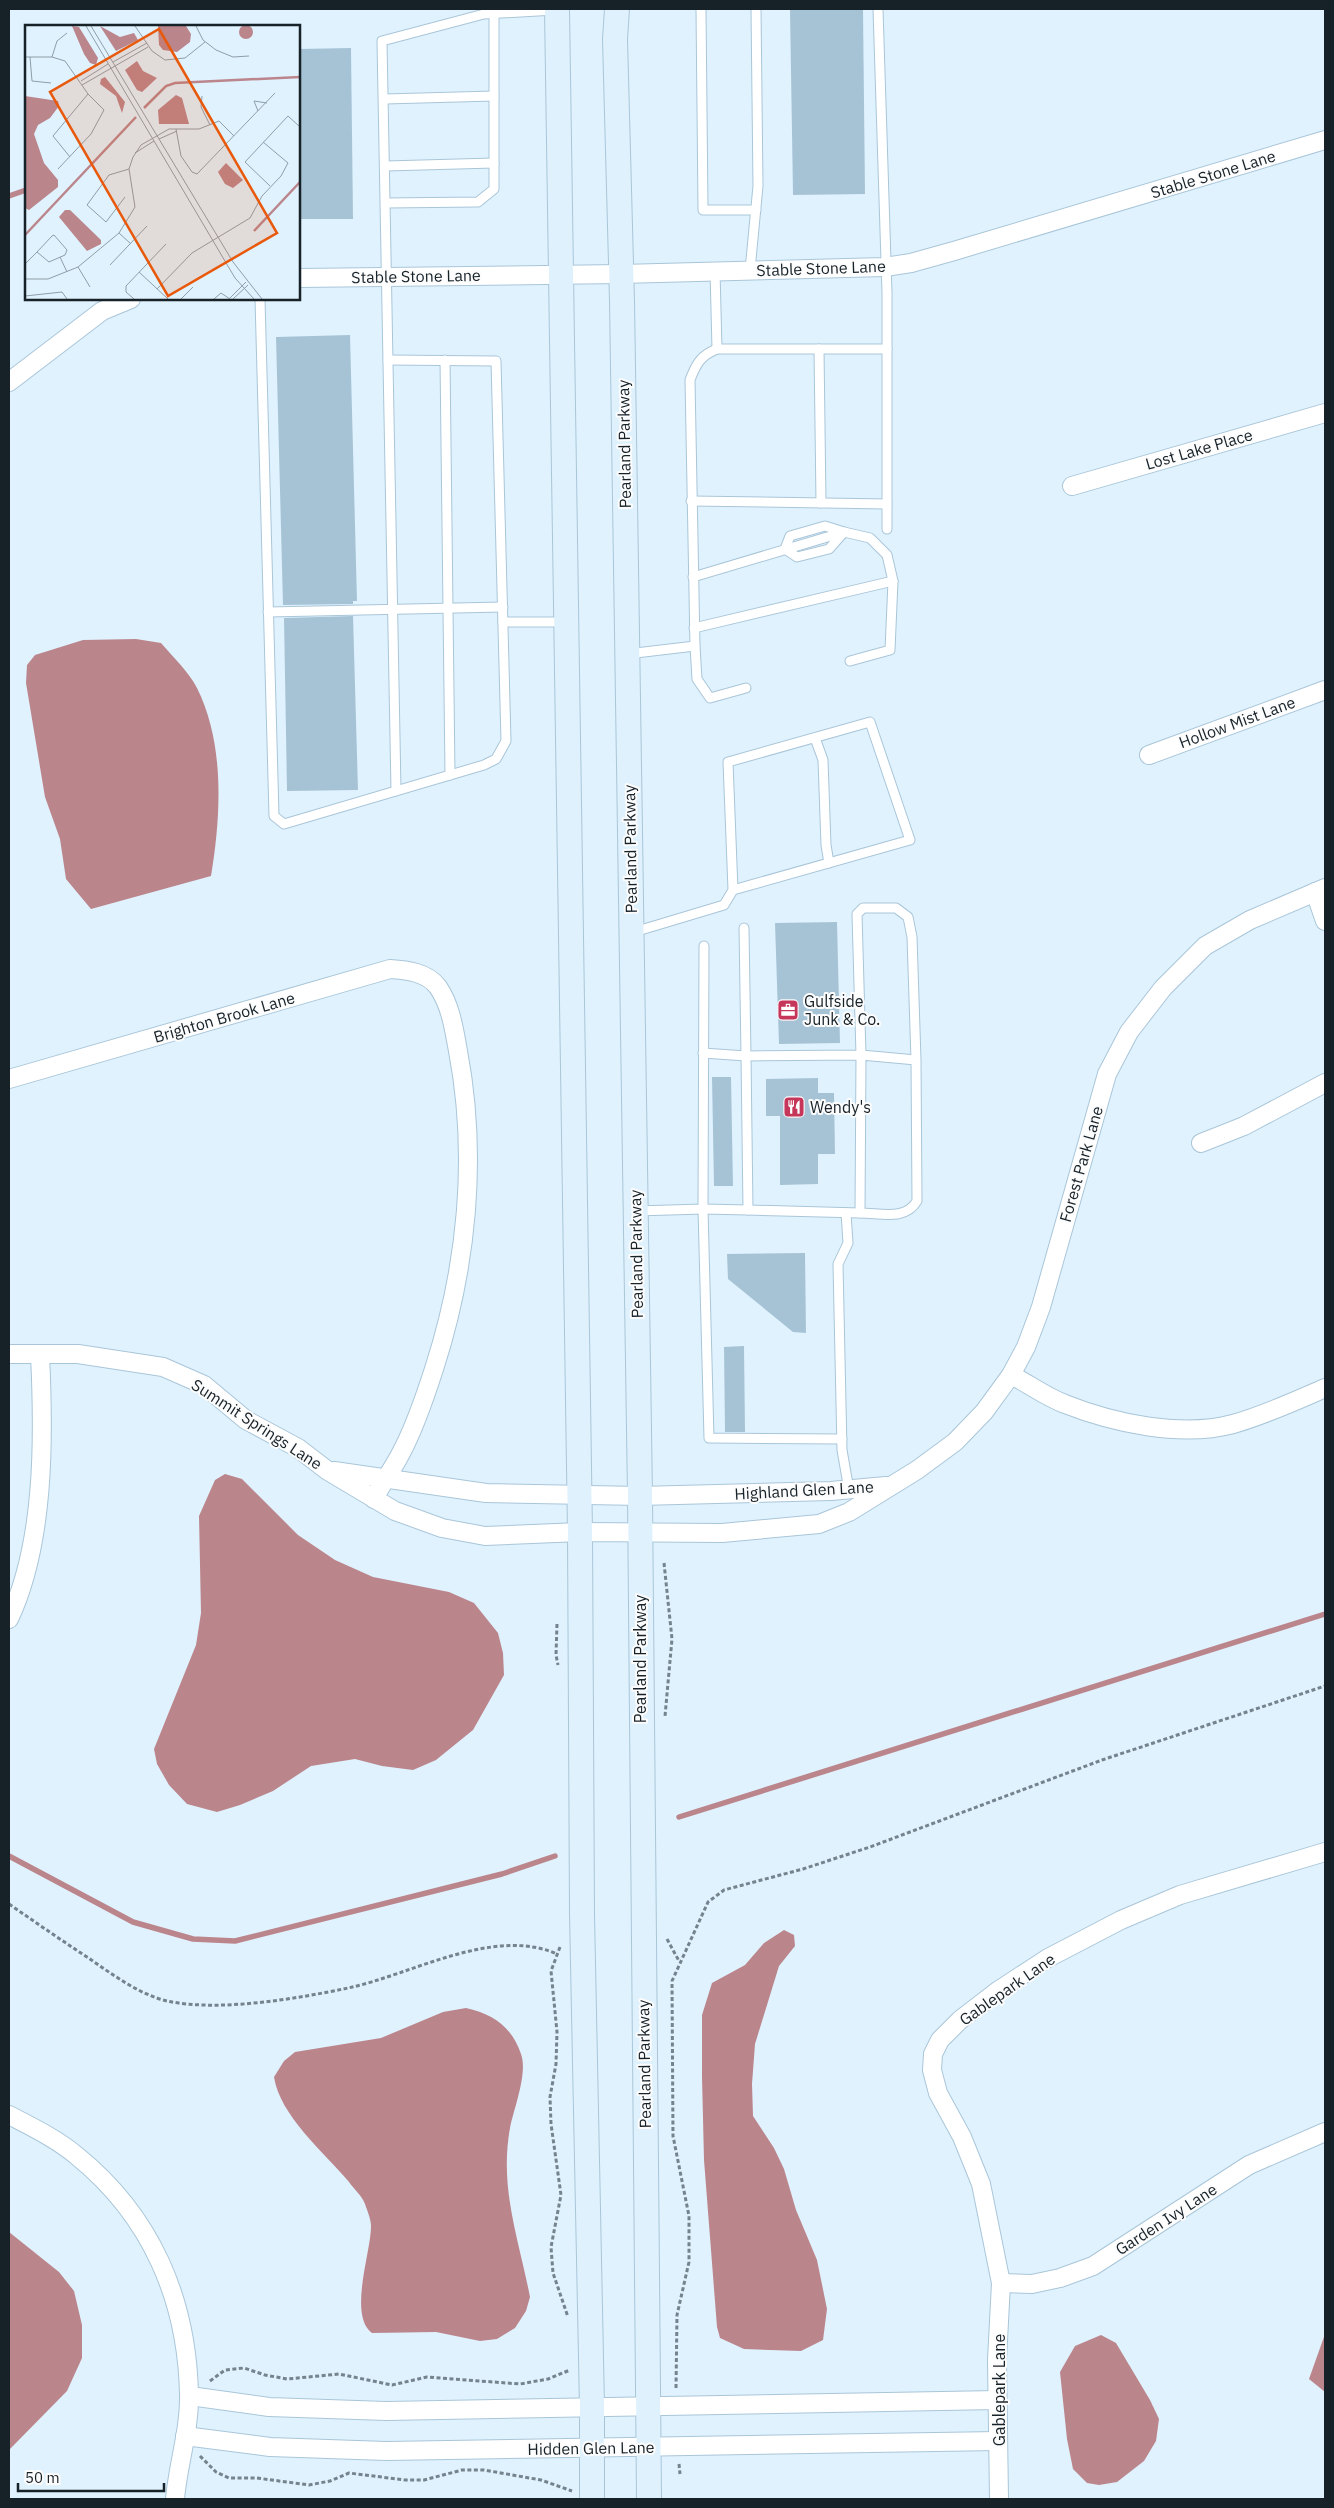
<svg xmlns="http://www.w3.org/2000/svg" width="1334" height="2508" font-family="'IBM Plex Sans',sans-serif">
<rect width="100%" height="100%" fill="#e0f2fe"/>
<g fill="#bb858c">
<path d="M136,639l25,4c12,14 28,29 36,45 28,56 24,128 14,188l-120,33 -25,-30 -6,-40 -15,-42 -19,-114 1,-18 8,-10 48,-15z"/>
<polygon points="225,1474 242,1479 298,1535 335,1560 373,1577 449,1592 474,1603 498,1633 503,1653 504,1675 473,1730 436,1760 413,1770 382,1766 355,1759 311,1766 273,1791 240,1805 217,1812 187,1804 169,1785 157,1764 154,1749 196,1645 201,1613 199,1516 215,1480"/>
<polygon points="784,1930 794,1935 795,1946 779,1966 755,2044 752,2084 753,2116 774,2148 784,2169 796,2210 817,2260 827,2309 823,2340 801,2351 744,2349 720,2338 717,2327 704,2160 702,2077 702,2015 712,1983 745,1965 764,1943"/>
<path d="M466,2008c27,6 46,19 55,46 7,19 -7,54 -11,74 -11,60 9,112 20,169l-4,14 -11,17 -18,11 -17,2 -44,-9 -64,1c-24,-18 -1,-80 -1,-107 0,-7 -4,-16 -6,-22 -3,-8 -11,-15 -16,-22 -25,-30 -69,-66 -75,-105l10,-16 11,-9 86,-14 62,-26z"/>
<polygon points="9,2232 59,2272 74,2291 82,2325 82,2358 67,2391 9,2450"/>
<polygon points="1325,2334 1325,2392 1309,2379"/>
<polygon points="1101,2335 1116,2343 1150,2400 1159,2419 1156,2441 1144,2461 1117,2482 1099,2485 1087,2483 1073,2469 1067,2439 1060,2372 1075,2346"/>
</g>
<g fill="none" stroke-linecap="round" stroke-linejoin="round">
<g stroke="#bb858c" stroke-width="5.5">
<polyline points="9,196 26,190"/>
<polyline points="679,1817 1325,1614"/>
<polyline points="9,1856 133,1922 193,1939 235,1941 502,1874 555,1856"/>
</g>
</g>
<g fill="#a6c3d6">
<polygon points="790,9 863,9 865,194 793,195"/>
<polygon points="351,48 353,219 299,219 299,49"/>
<polygon points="350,335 357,601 353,601 353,604 283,605 276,337"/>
<polygon points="353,616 358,790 287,791 284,618"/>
<polygon points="837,922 840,1043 779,1044 775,923"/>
<polygon points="712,1077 731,1077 733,1186 714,1186"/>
<polygon points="818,1078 818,1093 834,1093 835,1154 818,1154 818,1184 780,1185 780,1116 766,1116 766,1079"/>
<polygon points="805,1253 806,1333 793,1332 728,1279 727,1254"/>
<polygon points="744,1346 745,1432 725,1432 724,1347"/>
</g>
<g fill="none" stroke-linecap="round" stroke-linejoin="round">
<g stroke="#a9c6d9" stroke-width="11">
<g id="lane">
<polyline points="701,9 703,210 756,210"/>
<polyline points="878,9 887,293 887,529"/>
<polyline points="385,99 494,96"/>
<polyline points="386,166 494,163"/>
<polyline points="386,203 478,202 494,189 494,13"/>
<polyline points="750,270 758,186 756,9"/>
<polyline points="715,271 717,349"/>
<polyline points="260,299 274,816 284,824 484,765 496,759 506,741 496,361 388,360"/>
<polyline points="819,349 821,503"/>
<polyline points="445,360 450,775"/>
<polyline points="691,501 887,504"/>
<polygon points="825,526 844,532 829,549 797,557 785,549 790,536"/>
<polyline points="693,577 844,532 870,538 887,555 893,581 890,650 850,661"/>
<polyline points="268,612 503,607"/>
<polyline points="503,622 566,622"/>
<polyline points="694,628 893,581"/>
<polyline points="695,646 697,679 710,698 746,688"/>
<path d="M627,654l68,-8 -5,-266c6,-16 11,-25 27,-31h170"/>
<polyline points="815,738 823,760 826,845 829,863"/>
<polyline points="396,791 382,41 484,14 555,10"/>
<polyline points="634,932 724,905 733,890 728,762 870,722 910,840 733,890"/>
<polyline points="703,1053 746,1056 744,928"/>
<polyline points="748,1210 860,1213"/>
<polyline points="636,1211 703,1209 704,946"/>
<polyline points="846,1213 848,1243 838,1264 842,1450 849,1490"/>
<path d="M842,1439l-133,-1 -6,-229 45,1 -2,-154 115,-1 -4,-141 6,-6h33l12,9 4,20 4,123 -55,-5 -1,158c21,0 45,8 57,-12l-1,-141"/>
</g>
</g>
<g stroke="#a9c6d9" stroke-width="20">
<g id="street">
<polyline points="299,278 621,274 885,267 911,263 954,251 1325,140"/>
<polyline points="9,382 102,311 131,299"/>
<polyline points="1072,486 1325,413"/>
<polyline points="1149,755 1325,690"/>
<polyline points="1315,892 1325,921"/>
<path d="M9,1079l381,-110c16,1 37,3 48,18 13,19 16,42 20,64 20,106 9,216 -24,318 -9,28 -19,58 -33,84 -8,16 -19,30 -27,46"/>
<polyline points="1201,1143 1244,1126 1325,1083"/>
<polyline points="9,1354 78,1354 163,1367 204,1385 246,1420 298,1448 328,1471 395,1511 442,1528 485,1536 580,1532 722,1533 819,1524 849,1512 917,1470 955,1442 984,1412 1011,1375 1026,1347 1041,1307 1107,1074 1129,1032 1163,988 1205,946 1250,920 1325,888"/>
<path d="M1011,1375c18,9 35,22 54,29 48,19 116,34 168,20 32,-9 62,-23 92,-36"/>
<polyline points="334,1471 486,1493 640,1496 831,1491 886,1486"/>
<path d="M9,1619c36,-76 35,-182 31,-264"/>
<path d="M9,2115c23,12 48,24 68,41 74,60 110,143 112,238 1,35 -11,70 -14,105"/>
<polyline points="1001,2283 1032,2284 1060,2278 1093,2266 1249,2165 1325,2132"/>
<polyline points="190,2396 269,2407 386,2411 997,2400"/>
<polyline points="185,2436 270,2447 386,2451 998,2441"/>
<polyline points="999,2499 997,2360 1001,2283 981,2184 962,2137 938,2093 932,2070 933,2054 940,2040 960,2020 999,1990 1048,1958 1121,1920 1180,1895 1325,1852"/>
</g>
</g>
<g stroke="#a9c6d9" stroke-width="26">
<g id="secondary">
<polyline points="557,9 580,1532 582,1914 592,2407 592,2499"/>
<polyline points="617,9 615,39 622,301 640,1496 649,2499"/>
</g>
</g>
<g stroke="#74838c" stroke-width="3" stroke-dasharray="4 2.5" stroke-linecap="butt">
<polyline points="664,1563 672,1639 665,1716"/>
<polyline points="557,1624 556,1655 558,1665"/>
<path d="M9,1904c26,18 52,36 78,53 25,17 51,37 80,44 52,11 128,-2 181,-13 63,-13 145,-62 209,-34"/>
<polyline points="667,1939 679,1961"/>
<polyline points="560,1947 551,1971 557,2032 556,2064 550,2097 551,2124 561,2195 551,2247 553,2273 568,2317"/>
<polyline points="210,2381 225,2370 244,2368 265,2375 287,2379 339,2374 392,2385 427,2377 520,2384 548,2379 570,2370"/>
<polyline points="676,2388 677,2315 689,2262 689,2216 673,2136 672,1981 708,1902 724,1890 803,1869 870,1847 1102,1760 1325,1686"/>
<polyline points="200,2456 216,2472 229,2478 257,2478 309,2485 330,2481 349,2473 405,2480 424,2480 462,2470 484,2470 541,2480 572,2491"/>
<polyline points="679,2464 680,2474"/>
</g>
<use href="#lane" stroke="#fff" stroke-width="9"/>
<use href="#street" stroke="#fff" stroke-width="18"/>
<use href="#secondary" stroke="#dff1fc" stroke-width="24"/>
</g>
<defs>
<g id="office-square" transform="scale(1.125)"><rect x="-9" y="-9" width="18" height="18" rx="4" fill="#c5365a" stroke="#fcfcfc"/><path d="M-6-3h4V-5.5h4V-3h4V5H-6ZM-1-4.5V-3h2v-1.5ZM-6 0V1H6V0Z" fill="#fff"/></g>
<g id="restaurant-square" transform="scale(1.125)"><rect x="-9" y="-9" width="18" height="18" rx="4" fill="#c5365a" stroke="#fcfcfc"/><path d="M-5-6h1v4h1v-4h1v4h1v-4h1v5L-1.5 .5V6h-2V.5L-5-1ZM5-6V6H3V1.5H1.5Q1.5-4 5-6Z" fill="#fff"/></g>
</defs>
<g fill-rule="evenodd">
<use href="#office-square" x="788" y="1010"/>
<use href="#restaurant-square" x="794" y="1107"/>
</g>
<g text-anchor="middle" stroke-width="4" stroke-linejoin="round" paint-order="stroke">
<g font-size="16" fill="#162128" stroke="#fcfcfc">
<text transform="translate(1213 174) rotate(-17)" y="6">Stable Stone Lane</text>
<text transform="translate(821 268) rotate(-2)" y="6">Stable Stone Lane</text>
<text transform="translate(416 276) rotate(-1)" y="6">Stable Stone Lane</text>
<text transform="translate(624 444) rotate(-91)" y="6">Pearland Parkway</text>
<text transform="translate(1199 449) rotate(-16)" y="6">Lost Lake Place</text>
<text transform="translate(1237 722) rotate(-20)" y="6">Hollow Mist Lane</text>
<text transform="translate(630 849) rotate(-91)" y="6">Pearland Parkway</text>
<text transform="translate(224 1017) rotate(-16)" y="6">Brighton Brook Lane</text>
<text transform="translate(1081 1164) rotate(-74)" y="6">Forest Park Lane</text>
<text transform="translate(636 1254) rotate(-91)" y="6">Pearland Parkway</text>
<text transform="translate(257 1424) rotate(33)" y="6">Summit Springs Lane</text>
<text transform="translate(804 1490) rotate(-3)" y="6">Highland Glen Lane</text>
<text transform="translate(640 1659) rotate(-90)" y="6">Pearland Parkway</text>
<text transform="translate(1007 1989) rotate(-35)" y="6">Gablepark Lane</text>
<text transform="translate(644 2064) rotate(-91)" y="6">Pearland Parkway</text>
<text transform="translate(1166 2219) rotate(-33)" y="6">Garden Ivy Lane</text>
<text transform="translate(999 2390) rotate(-90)" y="6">Gablepark Lane</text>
<text transform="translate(591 2448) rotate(-1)" y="6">Hidden Glen Lane</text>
</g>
<g font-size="16" fill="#162128" stroke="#fcfcfc" text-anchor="start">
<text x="804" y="1007">Gulfside<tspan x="804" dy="18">Junk &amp; Co.</tspan></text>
<text x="810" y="1113">Wendy's</text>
</g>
</g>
<g transform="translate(25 25)">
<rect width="275" height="275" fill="#e0f2fe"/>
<path d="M214 7a7 7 0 1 1 14 0a7 7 0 1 1-14 0ZM47,1l7,1 19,31 -2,7 -6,-2 -6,-9zM75,1l20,11 14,-4 4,7 -22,11zM133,1h28l5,8 -1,8 -13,10 -14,-2 -4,-5zM112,36l6,10 14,7 -15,14 -5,-2 -12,-20zM80,52l20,25 -3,11 -6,-17 -16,-12 1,-5zM151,70l6,3 7,26h-30l-1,-14zM0,71l33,5 1,5 -9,12 -12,7 -4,9 10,29 14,17v7l-29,23 -4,-2zM201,138l17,17 -10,8 -8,-4 -7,-12zM40,185h5l31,30v4l-14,7 -28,-34z" fill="#bb858c"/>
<path fill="none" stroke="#bb858c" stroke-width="2.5" d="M119,83l22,-22 9,-3 125,-6M229,206l46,-49M0,210l111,-118"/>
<path fill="none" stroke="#8f9ea8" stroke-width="1" d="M61,1l149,252 19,21M66,1l142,236 29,37M110,1l17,25 13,9 20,-2 20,-16M171,1l7,14 13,10 17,7 16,-1M0,32h27l13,4 23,33 16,16 -13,24 -33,35M5,32l2,24 19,2M27,32l5,-16 10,-8M88,37l34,-19M56,56l27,-17M57,60l66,-38M177,71l-1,11 9,18M233,86l-4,-10 13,2M151,104l5,27 11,16 5,2 78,-81M134,114l18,-8M110,128l19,-12M45,132l-17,-21 35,-42M245,161l-25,-24 43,-46 12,11M100,172l-19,25 -19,-17 22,-30 20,-6M94,208l12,11M35,232l7,15M0,239l12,-12 15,-16 2,-1 13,15 -2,5 -16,7 -12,-10M85,240l37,-39M53,242l12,20M114,247l29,27M0,254h23l30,-12 41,-34 16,-26 -6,-38 4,-12 8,-12 28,-16h30l20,-8 15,15M132,264l35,-36 58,-35 12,-22 19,-20 7,-13 -25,-21M0,271l37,-4 5,7M109,274l-8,-7v-6l40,-42M156,274l12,-12M189,274l7,-6 9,6M204,274l17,-17M208,274l15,-14"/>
<path fill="#e8590c" fill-opacity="0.15" stroke="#e8590c" stroke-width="2.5" d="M134,4l118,204 -109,63 -118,-204z"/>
<rect width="275" height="275" fill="none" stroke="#162128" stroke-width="2.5"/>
</g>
<rect width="1334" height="2508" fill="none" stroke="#162128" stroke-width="20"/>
<path d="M18 2483v8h146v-8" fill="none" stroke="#162128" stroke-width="2.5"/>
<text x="25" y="2483" font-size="15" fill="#162128" stroke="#fcfcfc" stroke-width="4" paint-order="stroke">50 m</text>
</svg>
